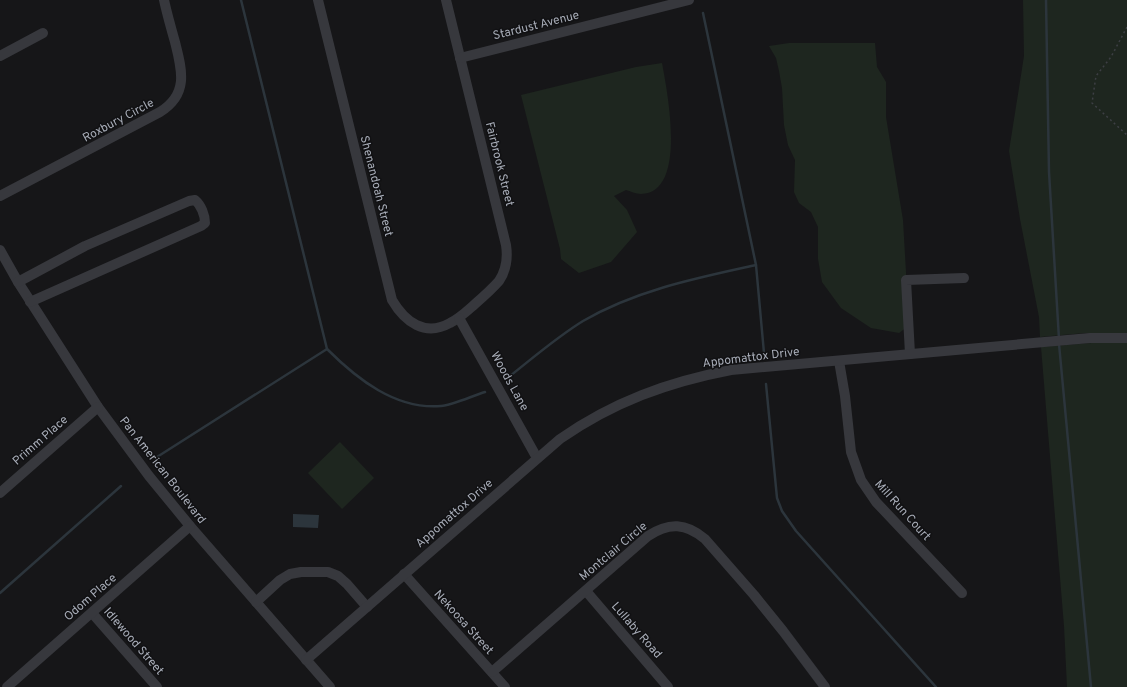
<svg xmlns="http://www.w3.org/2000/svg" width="1127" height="687" font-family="Overpass,sans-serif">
<rect width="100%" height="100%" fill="#161618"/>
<g fill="#1e261f">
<polygon points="1023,0 1127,0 1127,333 1085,333 1040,337 1039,317 1020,219 1009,151 1024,56"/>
<polygon points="789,43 875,43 877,67 886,82 886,117 903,220 906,272 907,327 899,333 871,328 841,308 822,282 818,259 818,227 811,212 799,203 794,192 795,160 788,145 784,125 782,88 779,71 776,58 769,46"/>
<path d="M662,63c5,27 26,130 -21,131 -5,0 -11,-3 -15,-4l-12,6 13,14 10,22 -26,30 -32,11 -18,-14 -1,-10 -39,-154 115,-28z"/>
<polygon points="1091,343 1127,343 1127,687 1067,687 1064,626 1041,347"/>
<polygon points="340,442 374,478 342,509 308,473"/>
</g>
<polygon fill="#2c353c" points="293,514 319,515 318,528 293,527"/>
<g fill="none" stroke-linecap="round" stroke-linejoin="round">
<g stroke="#2c353c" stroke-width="2.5">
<path d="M241,0l86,349c30,30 69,61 114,57 12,-1 31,-10 44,-14"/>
<polyline points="1046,0 1049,172 1059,339"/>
<polyline points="703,13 756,265 764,353"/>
<polyline points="1059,344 1091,687"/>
<path d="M510,376c24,-19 47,-39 73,-55 53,-31 114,-43 173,-56"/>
<polyline points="766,384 777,498 782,511 796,531 936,687"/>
<polyline points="157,457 327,349"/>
<polyline points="0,593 121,486"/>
</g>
<polyline stroke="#3d3f44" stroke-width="1.5" stroke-dasharray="2 3" stroke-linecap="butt" points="1127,27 1111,57 1096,76 1092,103 1127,135"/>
<g stroke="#37383d" stroke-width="10">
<path d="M318,0l74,300c13,22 33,37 58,23 10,-5 17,-12 25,-19 8,-7 17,-15 24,-23 8,-12 9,-23 7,-36l-60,-245"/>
<polyline points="0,56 43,33"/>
<polyline points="460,58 689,0"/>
<path d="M0,196l160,-84c29,-18 22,-42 15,-70 -4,-14 -8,-28 -11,-42"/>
<polyline points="0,250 18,282 98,407 149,476 190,526 330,687"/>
<path d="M18,282l67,-36 104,-45 6,-1c6,5 10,15 10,23l-4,3 -171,76"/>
<polyline points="459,318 537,458"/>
<polyline points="910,354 906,280 964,278"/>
<polyline points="839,361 845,396 851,452 861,480 876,502 962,593"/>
<polyline points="0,493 98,407"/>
<polyline points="404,574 505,687"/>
<polyline points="586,591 668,687"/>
<polyline points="256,602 280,580 290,574 301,572 328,572 338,576 347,584 367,607"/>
<polyline points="92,613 157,687"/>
<path d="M306,660l254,-221c53,-37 108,-57 171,-69l359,-32h37"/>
<path d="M492,672l156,-136c21,-14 38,-13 57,3l49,56 29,36 42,56"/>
<polyline points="7,687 190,526"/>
</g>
</g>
<g text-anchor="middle" stroke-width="3" stroke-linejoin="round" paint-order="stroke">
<g font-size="12" fill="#a8adb8" stroke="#111113">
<text transform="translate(536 25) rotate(-14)" y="4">Stardust Avenue</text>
<text transform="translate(118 120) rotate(-28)" y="4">Roxbury Circle</text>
<text transform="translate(500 164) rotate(76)" y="4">Fairbrook Street</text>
<text transform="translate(377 186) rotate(76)" y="4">Shenandoah Street</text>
<text transform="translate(751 357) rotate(-7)" y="4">Appomattox Drive</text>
<text transform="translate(510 381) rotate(61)" y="4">Woods Lane</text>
<text transform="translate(40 440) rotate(-41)" y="4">Primm Place</text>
<text transform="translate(163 470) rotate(52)" y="4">Pan American Boulevard</text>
<text transform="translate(903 510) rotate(48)" y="4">Mill Run Court</text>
<text transform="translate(454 513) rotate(-41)" y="4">Appomattox Drive</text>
<text transform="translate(613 551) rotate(-40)" y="4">Montclair Circle</text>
<text transform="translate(90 597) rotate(-41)" y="4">Odom Place</text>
<text transform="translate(464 622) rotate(48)" y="4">Nekoosa Street</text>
<text transform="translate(637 630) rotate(49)" y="4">Lullaby Road</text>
<text transform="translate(134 641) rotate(49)" y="4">Idlewood Street</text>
</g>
</g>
</svg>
